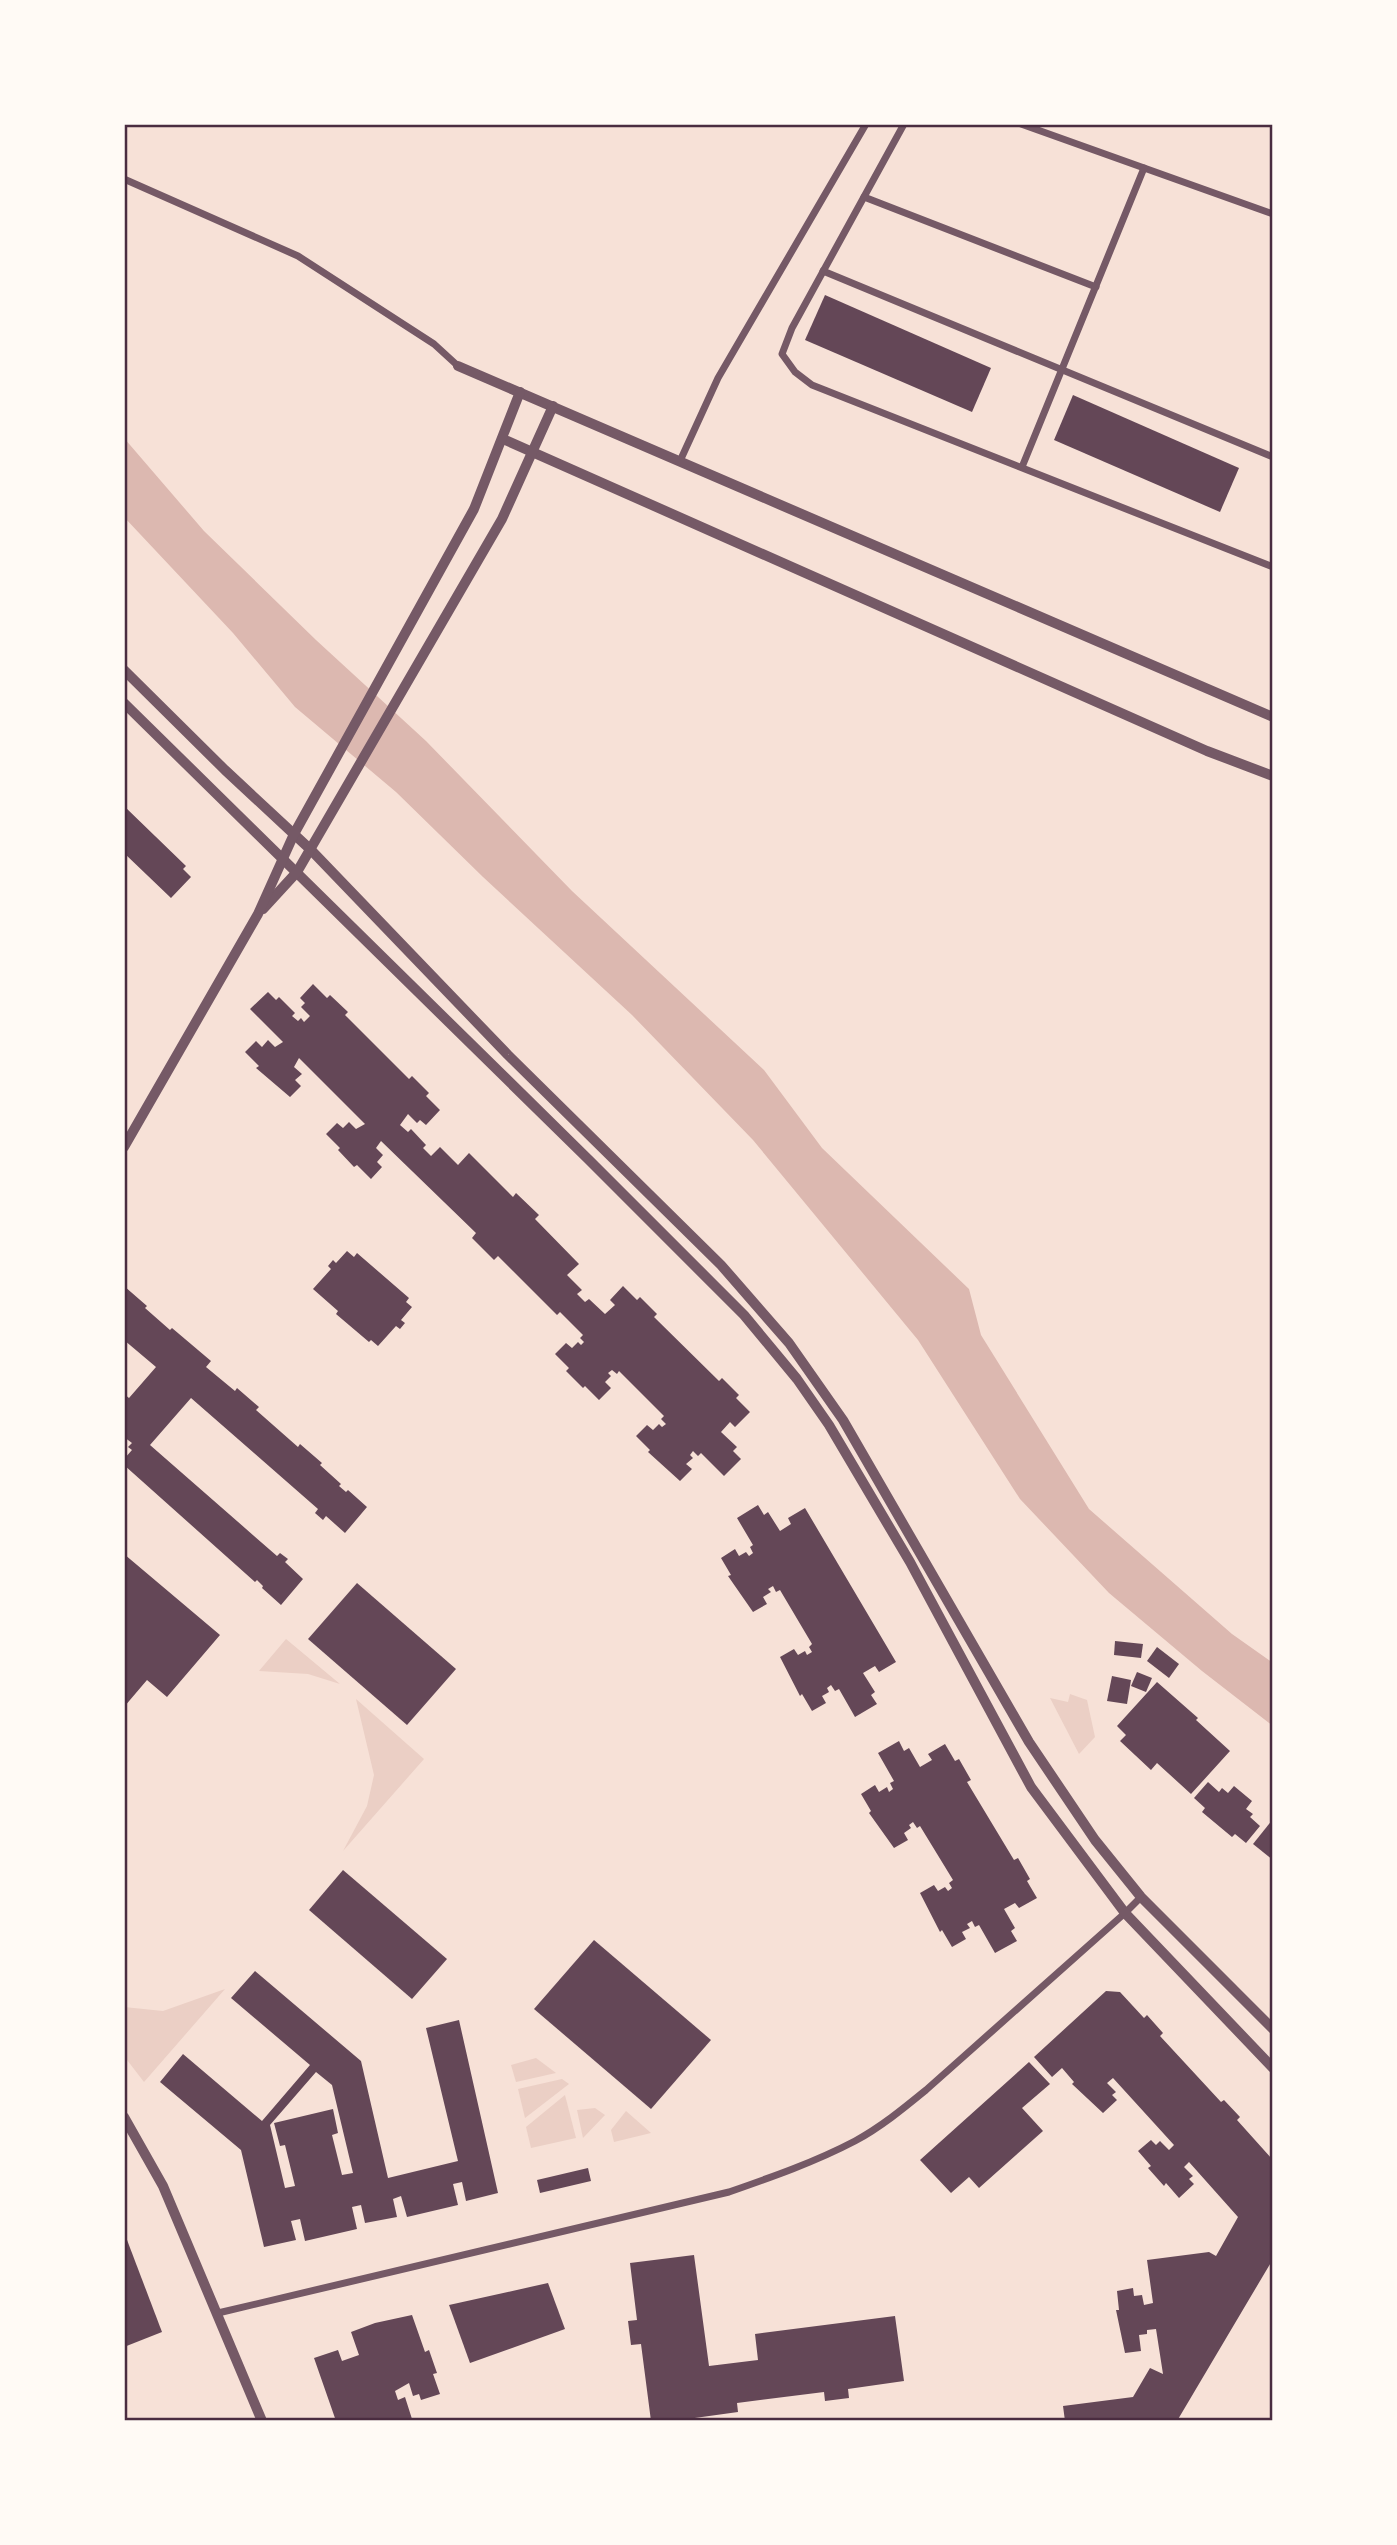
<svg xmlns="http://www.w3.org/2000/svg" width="1397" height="2545" font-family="'PT Sans',sans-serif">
<rect width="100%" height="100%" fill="#f7e1d7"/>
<g fill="#ebcfc5">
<polygon points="286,1639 340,1684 308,1674 259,1671"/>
<polygon points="1070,1694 1087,1700 1095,1737 1079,1754 1050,1698 1068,1702"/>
<polygon points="356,1699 424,1759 343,1851 367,1806 374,1775"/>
<polygon points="225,1989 144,2082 124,2056 124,2007 163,2011"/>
<polygon points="536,2058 556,2073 516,2082 511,2065"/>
<polygon points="562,2079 569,2084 525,2118 518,2089"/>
<polygon points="565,2095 576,2138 531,2148 526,2127"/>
<polygon points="595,2108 605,2115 583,2138 577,2110"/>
<polygon points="626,2111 651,2133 614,2142 611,2130"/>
</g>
<polygon fill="#dcb8b0" points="124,438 204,531 316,640 426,741 572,891 764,1070 822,1148 969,1289 981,1335 1089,1509 1232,1634 1273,1663 1273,1726 1202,1671 1109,1593 1020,1499 918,1340 753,1140 632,1015 483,877 396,792 295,707 233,633 124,517"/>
<g fill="#644757" fill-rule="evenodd">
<polygon points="825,295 991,368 972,412 805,340"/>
<polygon points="1073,395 1239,468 1220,512 1054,440"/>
<polygon points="124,806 186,866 183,869 191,877 171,898 124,853"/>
<polygon points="313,984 327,998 330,995 348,1012 345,1015 409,1079 412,1076 429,1093 426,1096 440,1110 426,1125 420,1120 417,1123 408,1114 400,1125 408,1132 411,1129 426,1145 423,1148 431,1156 440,1147 458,1165 469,1153 513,1197 516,1193 539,1215 535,1219 579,1264 567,1275 582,1290 577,1294 585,1302 589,1299 605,1314 615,1305 610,1300 623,1286 637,1300 640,1297 657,1314 654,1317 719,1381 722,1378 739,1395 736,1398 750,1412 735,1427 730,1422 721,1432 737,1447 733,1451 741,1459 724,1476 701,1453 698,1456 693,1451 690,1455 693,1458 686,1464 692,1469 680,1481 648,1452 650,1450 636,1436 647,1425 653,1430 659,1424 662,1427 666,1424 661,1419 664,1416 619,1371 617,1374 612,1370 608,1373 611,1376 605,1382 611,1388 599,1400 585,1386 583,1388 566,1371 569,1368 555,1354 566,1343 572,1348 578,1342 581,1345 584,1342 580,1338 583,1335 560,1312 557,1315 498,1256 494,1260 472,1238 476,1233 381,1141 376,1148 383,1155 377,1162 382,1167 371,1179 357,1165 354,1167 338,1150 340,1148 326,1134 337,1123 343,1128 349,1122 356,1129 365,1124 299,1058 294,1067 302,1074 295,1080 301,1086 290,1097 256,1068 259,1066 245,1052 256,1041 262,1047 268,1040 275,1047 283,1042 250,1009 268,992 276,1000 279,997 295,1013 292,1016 298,1021 301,1018 304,1022 310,1016 301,1007 305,1003 300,998"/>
<polygon points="347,1251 354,1257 357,1253 409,1298 406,1302 412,1307 401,1320 405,1323 400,1329 396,1326 378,1346 371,1340 369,1342 336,1314 338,1311 313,1289 331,1269 328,1266 333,1260 336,1263"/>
<polygon points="124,1286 147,1306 145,1308 170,1330 172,1328 211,1361 206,1367 235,1391 237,1388 259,1407 256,1410 298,1447 300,1444 322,1463 320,1465 341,1484 339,1486 346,1492 348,1490 367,1507 345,1533 326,1516 323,1520 315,1513 318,1509 191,1398 150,1445 277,1556 280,1553 288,1559 285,1562 303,1579 281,1605 262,1588 263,1586 257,1580 255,1582 124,1465 124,1459 132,1450 128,1447 132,1443 124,1437 124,1394 129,1398 156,1367 124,1340"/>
<polygon points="758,1505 764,1515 768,1512 780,1531 791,1524 788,1518 805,1508 896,1662 879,1672 875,1666 863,1673 875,1692 871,1695 877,1704 855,1717 839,1689 835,1691 831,1685 827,1688 829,1692 822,1696 826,1703 812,1711 802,1694 800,1696 780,1657 794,1649 798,1655 805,1651 807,1655 812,1652 809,1647 812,1644 780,1590 776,1592 773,1586 768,1589 771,1592 763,1597 767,1604 753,1612 728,1576 731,1575 721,1558 735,1549 739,1556 746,1552 749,1556 753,1553 750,1547 753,1545 737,1518"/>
<polygon points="124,1554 220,1635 167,1697 147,1680 124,1707"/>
<polygon points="357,1583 456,1669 407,1725 308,1639"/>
<polygon points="1115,1641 1143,1644 1141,1658 1114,1655"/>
<polygon points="1157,1647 1179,1664 1169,1678 1147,1661"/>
<polygon points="1137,1672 1152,1678 1146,1692 1131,1686"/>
<polygon points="1112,1676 1131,1680 1127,1704 1107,1701"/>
<polygon points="1157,1682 1198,1718 1196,1720 1230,1751 1191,1794 1157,1763 1151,1770 1120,1741 1126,1735 1117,1726"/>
<polygon points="899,1741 904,1751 909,1748 920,1767 932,1760 928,1754 945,1744 955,1761 959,1759 971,1780 967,1782 1014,1860 1018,1858 1030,1879 1027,1881 1037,1898 1019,1908 1015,1903 1004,1909 1015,1928 1011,1931 1017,1941 995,1953 979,1925 975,1927 972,1921 967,1924 970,1928 962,1932 966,1939 952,1947 942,1930 940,1932 920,1893 934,1885 938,1891 945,1887 948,1891 952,1888 949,1883 953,1880 920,1826 917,1828 913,1822 909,1825 911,1828 904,1833 908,1840 894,1848 869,1813 871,1811 861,1794 875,1785 879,1792 887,1787 889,1792 893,1789 890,1783 894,1781 878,1753"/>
<polygon points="1208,1782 1219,1792 1222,1788 1228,1793 1234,1786 1252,1801 1246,1809 1253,1814 1250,1817 1260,1826 1246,1843 1235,1834 1232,1837 1202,1812 1205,1808 1194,1798"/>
<polygon points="1273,1819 1273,1860 1253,1844"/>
<polygon points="343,1870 447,1959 412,1999 309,1910"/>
<polygon points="594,1940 711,2040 651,2109 534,2009"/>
<path d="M255,1971l106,90 27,117 70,-17 -32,-133 33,-8 39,173 -32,8 -4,-19 -9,2 5,21 -51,12 -6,-21 -8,3 4,18 -32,6 -4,-18 -9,2 5,22 -52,12 -5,-22 -9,2 5,19 -32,7 -23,-97 -81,-68 23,-28 79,67 48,-56 -79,-67zM316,2072l16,13 21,88 -11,2 -10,-40 6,-2 -5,-24 -59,14 6,23 5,-1 10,41 -10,2 -15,-63z"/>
<polygon points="1106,1991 1120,1992 1144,2018 1147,2015 1163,2033 1160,2036 1221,2102 1224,2100 1240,2117 1237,2120 1273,2160 1273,2259 1177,2421 1065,2421 1063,2406 1133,2397 1150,2368 1163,2374 1156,2329 1147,2330 1147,2334 1139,2335 1141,2351 1125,2353 1116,2310 1119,2310 1117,2291 1133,2288 1134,2296 1142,2295 1144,2305 1153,2303 1147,2260 1209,2252 1216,2256 1238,2217 1189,2162 1184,2167 1193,2176 1189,2179 1194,2184 1179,2198 1166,2183 1164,2186 1148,2168 1151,2166 1138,2151 1151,2140 1156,2145 1160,2141 1169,2150 1174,2145 1113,2078 1107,2083 1116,2092 1112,2095 1117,2100 1103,2113 1072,2084 1074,2082 1062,2068 1052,2077 1034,2057"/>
<polygon points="1029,2062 1050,2084 1022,2108 1043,2131 979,2188 969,2177 951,2193 920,2160"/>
<polygon points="588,2168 591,2181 540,2193 537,2180"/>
<polygon points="124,2232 162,2332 124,2347"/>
<polygon points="694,2255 709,2366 758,2360 755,2334 895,2316 904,2381 848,2389 849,2398 825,2401 824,2392 737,2403 738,2412 673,2421 651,2421 641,2344 631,2345 628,2321 637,2320 630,2263"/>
<polygon points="548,2283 565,2329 470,2363 449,2305"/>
<polygon points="412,2315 425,2352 429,2350 437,2373 433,2374 440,2394 421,2400 419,2394 413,2396 409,2383 395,2391 398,2400 405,2397 412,2419 411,2421 336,2421 314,2358 338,2350 342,2361 359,2355 351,2332 375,2323"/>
</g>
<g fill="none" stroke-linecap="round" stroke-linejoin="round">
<g stroke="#755966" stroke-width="7">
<polyline points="904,124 792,328 782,354 795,372 812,385 1273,567"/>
<polyline points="1021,124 1273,214"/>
<polyline points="124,179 298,256 434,344 458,366"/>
<polyline points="864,197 1096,287"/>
<polyline points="823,271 1273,457"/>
<polyline points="680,461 718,378 866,124"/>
<polyline points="1022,467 1144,168"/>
<path d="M218,2313l511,-121c43,-15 86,-30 126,-51 26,-14 49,-33 71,-51l199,-177 16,-16"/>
</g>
<g stroke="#755966" stroke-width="10">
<polyline points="458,366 1273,717"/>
<polyline points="503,439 1207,751 1273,776"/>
<polyline points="124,670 225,770 311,850 508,1055 721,1265 789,1343 843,1420 1029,1742 1095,1840 1141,1897 1273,2029"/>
<polyline points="124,703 588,1159 744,1315 797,1379 829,1425 910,1562 1031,1787 1125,1913 1273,2068"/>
<polyline points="263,909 297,872 502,519 553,406"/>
<polyline points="124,1147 258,914 294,834 474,509 520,392"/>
<polyline points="124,2117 163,2186 262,2421"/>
</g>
</g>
<rect width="1397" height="2545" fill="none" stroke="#fffaf5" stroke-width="252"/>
<rect x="126" y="126" width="1145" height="2293" fill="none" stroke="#4a2c40" stroke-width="2.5"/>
</svg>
